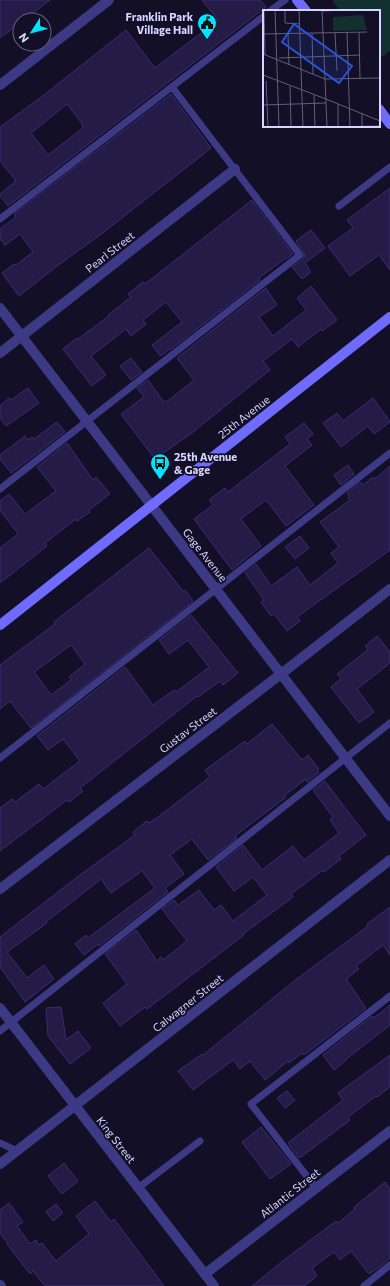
<svg xmlns="http://www.w3.org/2000/svg" width="390" height="1286" font-family="Commissioner,sans-serif">
<rect width="100%" height="100%" fill="#130f26"/>
<polygon fill="#12302f" points="332,0 390,0 390,51 379,59 379,11 340,11"/>
<g fill="#241b47" stroke="#3b2d73" fill-rule="evenodd">
<polygon points="0,0 50,0 24,20 20,20 20,23 0,38"/>
<path d="M202,0h58l6,7 -258,199 -8,-10v-2l16,-13 -16,-20v-34l44,-32 82,-65 29,38 63,-48zM67,104l16,21 -1,1 1,2 -35,27 -17,-22z"/>
<polygon points="171,94 211,148 100,235 57,266 19,296 2,273 14,264 16,265 33,252 20,234 5,245 0,239 0,229 16,217 14,214"/>
<polygon points="390,188 390,270 379,255 350,276 328,246 353,228 347,220"/>
<polygon points="252,200 293,254 286,259 286,258 283,260 259,278 260,280 170,350 170,349 160,356 152,345 182,322 166,302 143,320 146,324 131,336 126,329 91,356 106,375 92,386 63,349 77,338 78,339 109,316 108,315 131,297 128,294 143,282 145,284"/>
<polygon points="311,230 325,248 305,263 311,272 302,279 292,267 303,259 305,255 296,241"/>
<polygon points="311,286 337,320 322,331 321,329 298,347 292,339 263,361 270,370 193,432 155,459 121,414 144,397 137,388 148,380 164,402 169,400 194,380 177,358 266,288 277,305 259,317 273,336 306,310 297,298"/>
<polygon points="131,358 142,372 131,380 120,366"/>
<polygon points="28,388 39,403 6,426 0,418 0,406 9,398 11,400"/>
<polygon points="373,398 390,422 374,434 368,426 341,447 323,423 337,413 343,421"/>
<polygon points="57,422 65,432 11,473 0,459 0,455 25,436 28,440 32,437 34,439"/>
<polygon points="304,423 313,434 307,439 312,445 285,466 314,505 286,526 266,500 246,515 241,519 261,546 232,570 194,519 213,505 209,500 225,488 228,492 290,444 285,437"/>
<polygon points="67,443 93,480 96,477 110,494 89,510 90,512 77,521 76,519 45,543 47,546 0,583 0,548 18,534 0,510 0,501 9,494 25,514 56,491 37,467"/>
<polygon points="348,465 354,474 341,485 334,475"/>
<polygon points="390,466 390,550 297,617 300,621 287,631 274,614 271,616 261,602 264,600 245,573 256,564 271,586 297,567 310,585 338,563 331,553 339,547 320,522 350,500 348,498 350,497 347,493 360,482 363,485 373,477 375,479"/>
<polygon points="300,536 309,548 295,559 285,547"/>
<path d="M149,548l34,43 2,-1 8,11 -162,127 -21,-27 -10,8v-44l55,-41 -1,-2zM71,645l14,19 -16,13 2,3 -20,15 -17,-23z"/>
<polygon points="191,615 238,673 223,685 220,681 198,697 197,696 80,788 83,791 69,802 67,800 0,851 0,808 12,799 15,802 39,784 43,789 80,761 63,739 48,750 37,736 125,667 153,705 174,690 176,692 209,667 188,640 169,654 159,640"/>
<polygon points="377,636 390,652 390,663 357,689 374,712 359,723 331,687 341,679 337,674 368,650 365,646"/>
<polygon points="272,724 302,760 308,755 319,769 317,770 319,772 307,782 306,779 285,795 286,797 235,836 237,838 208,860 192,839 170,855 184,874 165,888 168,892 99,946 98,944 84,955 75,944 86,935 88,938 155,888 142,871 111,893 101,879 46,922 47,923 7,952 27,978 44,965 54,979 25,1002 0,967 0,937 76,878 135,835 133,832 147,821 149,823 158,817 210,777 205,770 245,741 247,744"/>
<polygon points="325,781 345,808 366,835 339,856 341,859 324,872 323,870 291,894 293,897 243,934 244,935 147,1009 145,1007 120,1026 103,1003 127,984 105,954 136,930 157,961 161,957 163,960 187,941 162,909 174,900 178,905 199,890 214,910 221,905 233,921 267,895 253,877 234,891 216,867 243,845 262,870 293,846 304,860 339,833 330,820 333,817 313,790"/>
<polygon points="390,907 390,955 383,945 356,966 359,969 346,979 366,1008 304,1055 302,1053 289,1063 288,1061 265,1080 250,1061 240,1069 233,1060 193,1090 178,1071 202,1054 203,1055 298,978 368,926 367,924"/>
<polygon points="390,1005 390,1025 345,1060 345,1061 334,1070 323,1055 372,1016 374,1018"/>
<polygon points="61,1007 66,1040 78,1031 91,1048 70,1064 48,1036 46,1008"/>
<polygon points="390,1055 390,1087 377,1097 376,1096 348,1117 350,1120 301,1157 300,1156 299,1158 288,1143 343,1100 338,1093"/>
<polygon points="287,1091 295,1100 285,1108 277,1098"/>
<polygon points="261,1127 291,1164 270,1179 242,1142"/>
<polygon points="64,1163 78,1181 62,1194 48,1176"/>
<polygon points="385,1182 390,1189 390,1258 381,1266 369,1274 351,1251 340,1260 334,1252 312,1268 317,1276 304,1286 252,1286 284,1260 336,1221 338,1223 355,1209 354,1207"/>
<polygon points="95,1201 111,1222 114,1219 164,1286 45,1286 33,1271 30,1274 7,1244 8,1244 0,1233 0,1210 9,1203 23,1222 17,1226 30,1244 36,1240 39,1245 42,1243 56,1261 89,1234 76,1216"/>
<polygon points="56,1204 63,1213 53,1221 46,1212"/>
</g>
<g fill="none" stroke-linecap="round" stroke-linejoin="round">
<g stroke="#3d3a85" stroke-width="7">
<polyline points="270,11 285,0"/>
<polyline points="339,206 390,167"/>
<polyline points="0,219 264,16"/>
<polyline points="0,489 300,255 172,87"/>
<polyline points="0,758 390,453"/>
<polyline points="0,1031 390,723"/>
<polyline points="0,1143 17,1151"/>
<polyline points="138,1188 200,1141"/>
<polyline points="316,1188 251,1104 390,996"/>
<polyline points="364,1286 390,1265"/>
</g>
<g stroke="#3d3a85" stroke-width="10">
<polyline points="0,85 109,0"/>
<polyline points="0,308 390,816"/>
<polyline points="0,353 235,169"/>
<polyline points="0,889 281,674 390,589"/>
<polyline points="0,1008 214,1286"/>
<polyline points="0,1164 390,860"/>
<polyline points="205,1274 390,1131"/>
<polyline points="0,1285 1,1286"/>
</g>
<g stroke="#6f6bff" stroke-width="10">
<polyline points="297,0 306,11"/>
<polyline points="379,109 390,124"/>
<polyline points="0,625 390,317"/>
</g>
</g>
<defs>
<g id="civic-pin" transform="scale(1)"><path d="M0 17L-7.5 6A9.5 9.5 0 1 1 7.5 6Z" fill="#00e5ff" stroke="#130f26"/><path d="M-.6-6.5H3V-4.5H.6V-3L4-1V1h2V6H-6V1h2V-1L-.6-3ZM-1.2 2.5V6h2.4V2.5Z" fill="#111"/></g>
<g id="bus-pin" transform="scale(1)"><path d="M0 17L-7.5 6A9.5 9.5 0 1 1 7.5 6Z" fill="#00e5ff" stroke="#130f26"/><path d="M-5-6H5V4H4V6H2V4H-2V6H-4V4H-5ZM-3.5-4V0h7V-4ZM-3.5 1.2v1.5H-2V1.2ZM2 1.2v1.5H3.5V1.2Z" fill="#111"/></g>
</defs>
<g fill-rule="evenodd">
<use href="#civic-pin" x="207" y="23"/>
<use href="#bus-pin" x="160" y="463"/>
</g>
<g text-anchor="middle" stroke-width="3.5" stroke-linejoin="round" paint-order="stroke">
<g font-size="11" font-weight="bold" fill="#d9d4ff" stroke="#130f26" text-anchor="end">
<text x="193" y="21">Franklin Park<tspan x="193" dy="13">Village Hall</tspan></text>
<text x="174" y="461" text-anchor="start">25th Avenue<tspan x="174" dy="13">&amp; Gage</tspan></text>
</g>
<g font-size="11" fill="#d9d4ff" stroke="#130f26">
<text transform="translate(110 252) rotate(-38)" y="4">Pearl Street</text>
<text transform="translate(244 417) rotate(-38)" y="4">25th Avenue</text>
<text transform="translate(205 555) rotate(52)" y="4">Gage Avenue</text>
<text transform="translate(188 730) rotate(-37)" y="4">Gustav Street</text>
<text transform="translate(188 1003) rotate(-38)" y="4">Calwagner Street</text>
<text transform="translate(116 1140) rotate(52)" y="4">King Street</text>
<text transform="translate(290 1193) rotate(-38)" y="4">Atlantic Street</text>
</g>
</g>
<g transform="translate(263 10)">
<rect width="117" height="117" fill="#130f26"/>
<path d="M100,5l4,15 -34,1v-14z" fill="#12302f"/>
<path fill="none" stroke="#625e7d" stroke-width="1" d="M1,0l1,45M12,0l4,117M36,0l4,117M59,1l24,-1M22,13l15,1M22,13v-13M84,22l3,95M96,22l1,47M49,23l1,41M72,23l2,38M0,24l104,-2M25,24l1,31M0,44l62,25 -3,-69M16,48l81,-3M0,65l63,24M3,71l2,46M27,76l1,41M51,85l1,32M63,89l54,22M75,94v22M0,95l63,-2M99,103v14M64,117l53,-1M64,117l-2,-48 55,-1"/>
<path fill="#2655da" fill-opacity="0.15" stroke="#2655da" stroke-width="2" d="M31,14l58,42 -13,17 -57,-41z"/>
<rect width="117" height="117" fill="none" stroke="#d9d4ff" stroke-width="2"/>
</g>
<g transform="translate(32 32) rotate(234)"><circle r="19" fill="#130f26" stroke="#625e7d"/>
<path d="M0-3L7 15L0 10L-7 15Z" fill="#00e5ff"/>
<text y="-6" font-size="11" font-weight="bold" text-anchor="middle" fill="#d9d4ff">N</text>
</g>
</svg>
